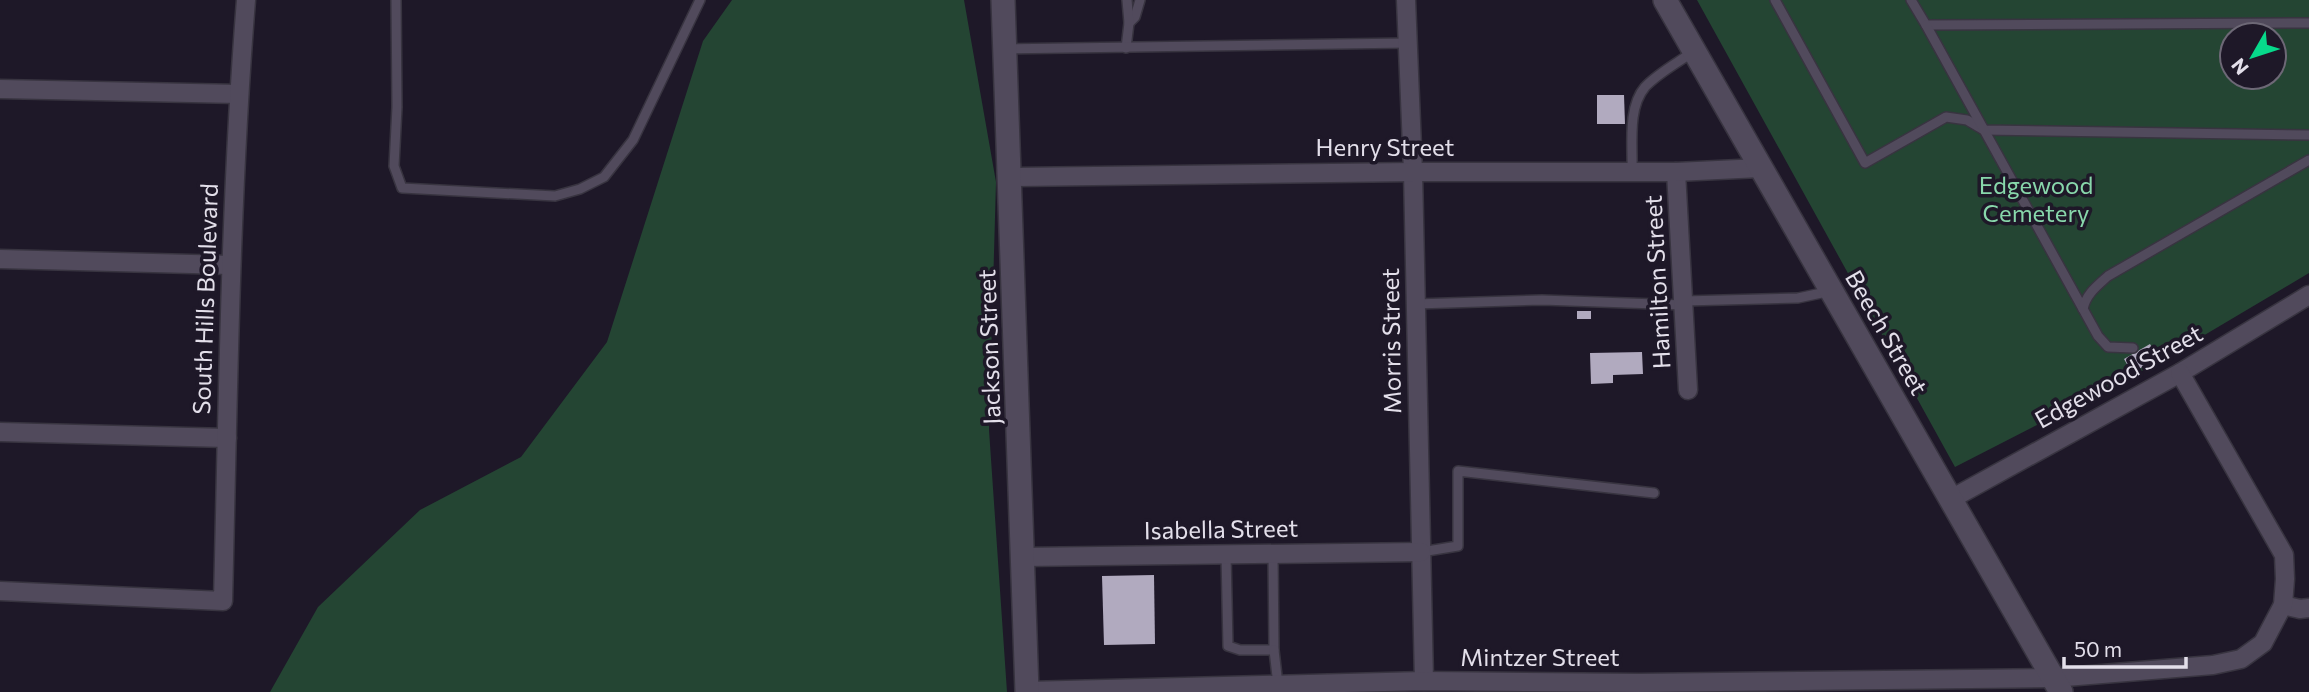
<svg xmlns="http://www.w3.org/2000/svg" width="2309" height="692" font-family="Commissioner,sans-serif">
<rect width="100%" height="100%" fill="#1e1828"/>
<g fill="#244533" fill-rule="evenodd">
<polygon points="732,0 964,0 996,182 989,430 1007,692 270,692 318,607 420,510 521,457 607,342 703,41"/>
<path d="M1697,0h612v273l-155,92 -199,102zM2232,35h42v42h-42z"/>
</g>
<g fill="#b1aabf">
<polygon points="1597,95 1624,95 1625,124 1597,124"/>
<rect x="1577" y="311" width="14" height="8"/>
<polygon points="2150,344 2158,358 2132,373 2124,359"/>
<polygon points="1642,352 1643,374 1613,375 1613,383 1591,384 1590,353"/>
<polygon points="1154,575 1155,644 1104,645 1102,576"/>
</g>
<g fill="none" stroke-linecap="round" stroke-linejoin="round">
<g stroke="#383440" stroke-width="12">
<g id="service">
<polyline points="396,0 397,107 394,166 402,188 555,196 580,189 604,177 633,140 700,0"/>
<polyline points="1775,0 1865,163 1946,117 1967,120 1984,130 2309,135"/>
<polyline points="1911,0 1926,25 2309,23"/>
<polyline points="1129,23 1135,17 1140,0"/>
<polyline points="1926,25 2098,336 2108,347 2133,348"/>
<polyline points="1126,48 1129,23 1127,0"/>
<polyline points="1007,49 1408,43"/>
<path d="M1632,172c1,-26 -5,-64 13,-85 13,-14 34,-25 49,-36"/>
<polyline points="1684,301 1798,298 1831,291"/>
<polyline points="1416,304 1542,300 1684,305"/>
<path d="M2083,309c3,-15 14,-23 25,-33l201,-116"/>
<polyline points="1421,552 1458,546 1458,471 1654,493"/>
<polyline points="1226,554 1228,646 1240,650 1274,650 1273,554"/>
<polyline points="1274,650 1278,685"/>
</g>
</g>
<g stroke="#383440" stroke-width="21">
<g id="minor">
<polyline points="1406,0 1413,172 1424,681"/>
<polyline points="0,89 239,94"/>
<polyline points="1676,172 1688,390"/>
<polyline points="1011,177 1413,172 1676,172 1760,168"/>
<polyline points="0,259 230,265"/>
<polyline points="0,432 227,438"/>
<polyline points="1951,499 2180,373 2309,295"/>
<polyline points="1023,557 1421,552"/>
<path d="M0,591l223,10c5,-201 7,-401 23,-601"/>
<polyline points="2283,605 2300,609 2309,608"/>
<polyline points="1027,691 1424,681 1639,683 2053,678 2213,665 2241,659 2263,643 2283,605 2285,579 2284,555 2180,373"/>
</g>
</g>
<g stroke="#383440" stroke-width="26">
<g id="tertiary">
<polyline points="1003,0 1027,692"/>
<polyline points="1665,0 2061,692"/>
</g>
</g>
<use href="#service" stroke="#514a5c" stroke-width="9"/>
<use href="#minor" stroke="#514a5c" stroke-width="18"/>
<use href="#tertiary" stroke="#514a5c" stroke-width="23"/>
</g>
<g text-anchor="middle" stroke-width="7" stroke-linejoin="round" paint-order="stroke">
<g font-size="24" fill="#e3dfea" stroke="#1e1828">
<text x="1385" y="156">Henry Street</text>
<text transform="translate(1658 282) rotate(-93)" y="8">Hamilton Street</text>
<text transform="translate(206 299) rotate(-88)" y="8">South Hills Boulevard</text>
<text transform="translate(1886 333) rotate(60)" y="8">Beech Street</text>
<text transform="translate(1392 341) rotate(-91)" y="8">Morris Street</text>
<text transform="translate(990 347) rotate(-92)" y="8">Jackson Street</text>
<text transform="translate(2119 377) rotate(-29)" y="8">Edgewood Street</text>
<text transform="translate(1221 530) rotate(-1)" y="8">Isabella Street</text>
<text x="1540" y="666">Mintzer Street</text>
</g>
<g font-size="24" fill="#88d7ab" stroke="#1e1828">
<text x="2036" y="194">Edgewood<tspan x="2036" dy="28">Cemetery</tspan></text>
</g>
</g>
<g transform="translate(2253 56) rotate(231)"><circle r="33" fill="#1e1828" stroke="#6d6876" stroke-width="2"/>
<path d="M0-5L12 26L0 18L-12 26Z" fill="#07d98b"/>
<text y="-10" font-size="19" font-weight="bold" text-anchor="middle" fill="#e3dfea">N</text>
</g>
<path d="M2064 657v10h122v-10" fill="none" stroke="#e3dfea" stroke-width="3.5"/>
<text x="2074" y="657" font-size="21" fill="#e3dfea" stroke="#1e1828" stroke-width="5" paint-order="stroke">50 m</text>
</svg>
